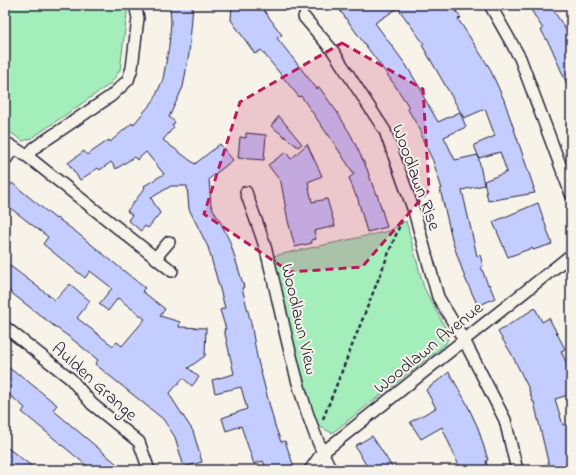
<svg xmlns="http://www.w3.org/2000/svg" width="576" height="475" font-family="'Indie Flower',sans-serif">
<rect width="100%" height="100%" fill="#f7f3e8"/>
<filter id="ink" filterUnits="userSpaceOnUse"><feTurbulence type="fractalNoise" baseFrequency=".025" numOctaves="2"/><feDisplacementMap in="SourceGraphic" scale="8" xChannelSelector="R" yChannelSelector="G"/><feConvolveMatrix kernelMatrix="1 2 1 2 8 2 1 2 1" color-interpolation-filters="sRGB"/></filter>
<g filter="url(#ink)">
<g fill="#a4eebc" stroke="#63887c">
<polygon points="5,5 128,5 120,70 110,84 32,138 23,141 5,129"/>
<polygon points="406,221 424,288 445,327 448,339 445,345 332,433 317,425 298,361 273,256 389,231"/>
</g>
<g fill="#c4cdff" stroke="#22223b">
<polygon points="170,5 193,5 189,54 183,87 169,117 175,122 172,126 174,127 163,140 195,164 220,144 233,160 209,179 211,205 217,217 218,217 230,242 244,287 242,288 251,323 257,357 275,426 281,442 285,441 295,470 267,470 263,461 254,464 241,426 226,431 222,418 247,409 241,387 215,393 212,380 234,374 224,329 226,329 220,310 225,308 221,293 208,247 189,209 187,186 171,186 151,198 160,213 148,228 145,226 141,231 128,220 132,215 127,211 145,188 144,186 164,174 146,152 137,160 134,157 116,169 111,162 100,170 98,168 80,180 68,163 84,151 87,155 109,140 110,142 132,123 133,125 154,100 163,79 169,46 171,22"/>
<polygon points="232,5 260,5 282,35 277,38 317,89 319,87 337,112 351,135 367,169 376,195 377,194 387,227 367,232 357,196 356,196 349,178 354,174 328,134 328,135 301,96 299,97 261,50 255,54 231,20"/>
<polygon points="336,5 452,5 461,18 458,19 489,67 504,100 534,188 533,188 535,193 488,201 484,181 507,172 500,152 479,158 474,145 495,136 485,109 464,118 422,45 424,44 398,8 375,23 406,65 423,93 422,94 438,122 460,112 466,127 444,137 455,160 478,155 484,185 462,190 477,256 480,255 483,266 481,267 488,285 489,284 495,298 478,306 465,278 453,243 440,189 442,189 433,161 420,134 422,133 407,108 409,107 394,84"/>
<polygon points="528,5 550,5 566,30 571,27 571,94 552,49 541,30 543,29"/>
<polygon points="279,116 302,144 298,147 271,126"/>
<polygon points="246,133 266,135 264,160 238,158 240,137 246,138"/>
<polygon points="307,144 322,176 308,182 312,202 327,199 335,226 314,231 316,239 311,240 312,243 295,247 288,221 281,182 268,165 286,152 291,159"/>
<polygon points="12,183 56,219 57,218 76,232 145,288 142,291 165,309 160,316 180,322 179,327 206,328 205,356 188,368 199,377 192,386 183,378 169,394 193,431 202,462 184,467 175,437 163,419 95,364 98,360 72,339 54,326 5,288 5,262 55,300 70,284 90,301 77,318 113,346 117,342 122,346 145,319 118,298 108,311 99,304 112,288 90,271 85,278 43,244 48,237 5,204 5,192"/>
<polygon points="538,203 552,244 533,250 532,248 508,257 493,222"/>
<polygon points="535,308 542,322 549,318 565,349 561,351 567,364 566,365 571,377 571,394 555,399 563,425 568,424 571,435 571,467 556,470 550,470 534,402 533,402 528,387 511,353 498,332"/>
<polygon points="5,365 17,374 19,374 57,405 53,410 124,470 82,470 86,465 22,412 25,408 5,391"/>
<polygon points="449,372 466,402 478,428 488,460 486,461 488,470 465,470 465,467 460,468 442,427 421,439 410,422 436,408 426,390"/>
<polygon points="372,436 382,451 394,470 369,470 355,446"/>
<polygon points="5,446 37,470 5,470"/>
</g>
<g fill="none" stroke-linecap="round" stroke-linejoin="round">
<g stroke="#22223b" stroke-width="14">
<g id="minor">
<polyline points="490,5 520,58 571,194"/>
<polyline points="304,17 333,51 385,131 414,211 438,297 464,340 505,420 517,470"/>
<polyline points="5,142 27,156 172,271"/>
<polyline points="27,156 34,148 111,96 128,80 132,68 138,18 135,5"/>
<polyline points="5,160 14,148"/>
<path d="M246,192c7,22 17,44 22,66 18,72 29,146 63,212"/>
<polyline points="156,257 169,242"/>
<polyline points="5,327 71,379 92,404 139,442 149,470"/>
<polyline points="310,470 322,453 571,255"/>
</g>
</g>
<polyline stroke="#22223b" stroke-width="2.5" stroke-dasharray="4 3" stroke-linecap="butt" points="323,419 403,217"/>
<use href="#minor" stroke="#f7f3e8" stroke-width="11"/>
</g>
</g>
<path fill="#c2185b" fill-opacity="0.2" stroke="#c2185b" stroke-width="3" stroke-dasharray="8 5" stroke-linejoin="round" d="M342,43l81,46 6,101 -67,77 -72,5 -86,-58 36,-112z"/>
<g text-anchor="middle" stroke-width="4" stroke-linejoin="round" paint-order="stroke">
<g font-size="18" fill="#22223b" stroke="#f7f3e8">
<text transform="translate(417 177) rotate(70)" y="6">Woodlawn Rise</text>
<text transform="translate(300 319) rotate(77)" y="6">Woodlawn View</text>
<text transform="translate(428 347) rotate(-39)" y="6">Woodlawn Avenue</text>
<text transform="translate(95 381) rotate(42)" y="6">Aulden Grange</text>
</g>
</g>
<rect width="576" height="475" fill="none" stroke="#f7f3e8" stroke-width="20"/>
<rect x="10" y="10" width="556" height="455" fill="none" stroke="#22223b" stroke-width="1.5" filter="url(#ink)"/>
</svg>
